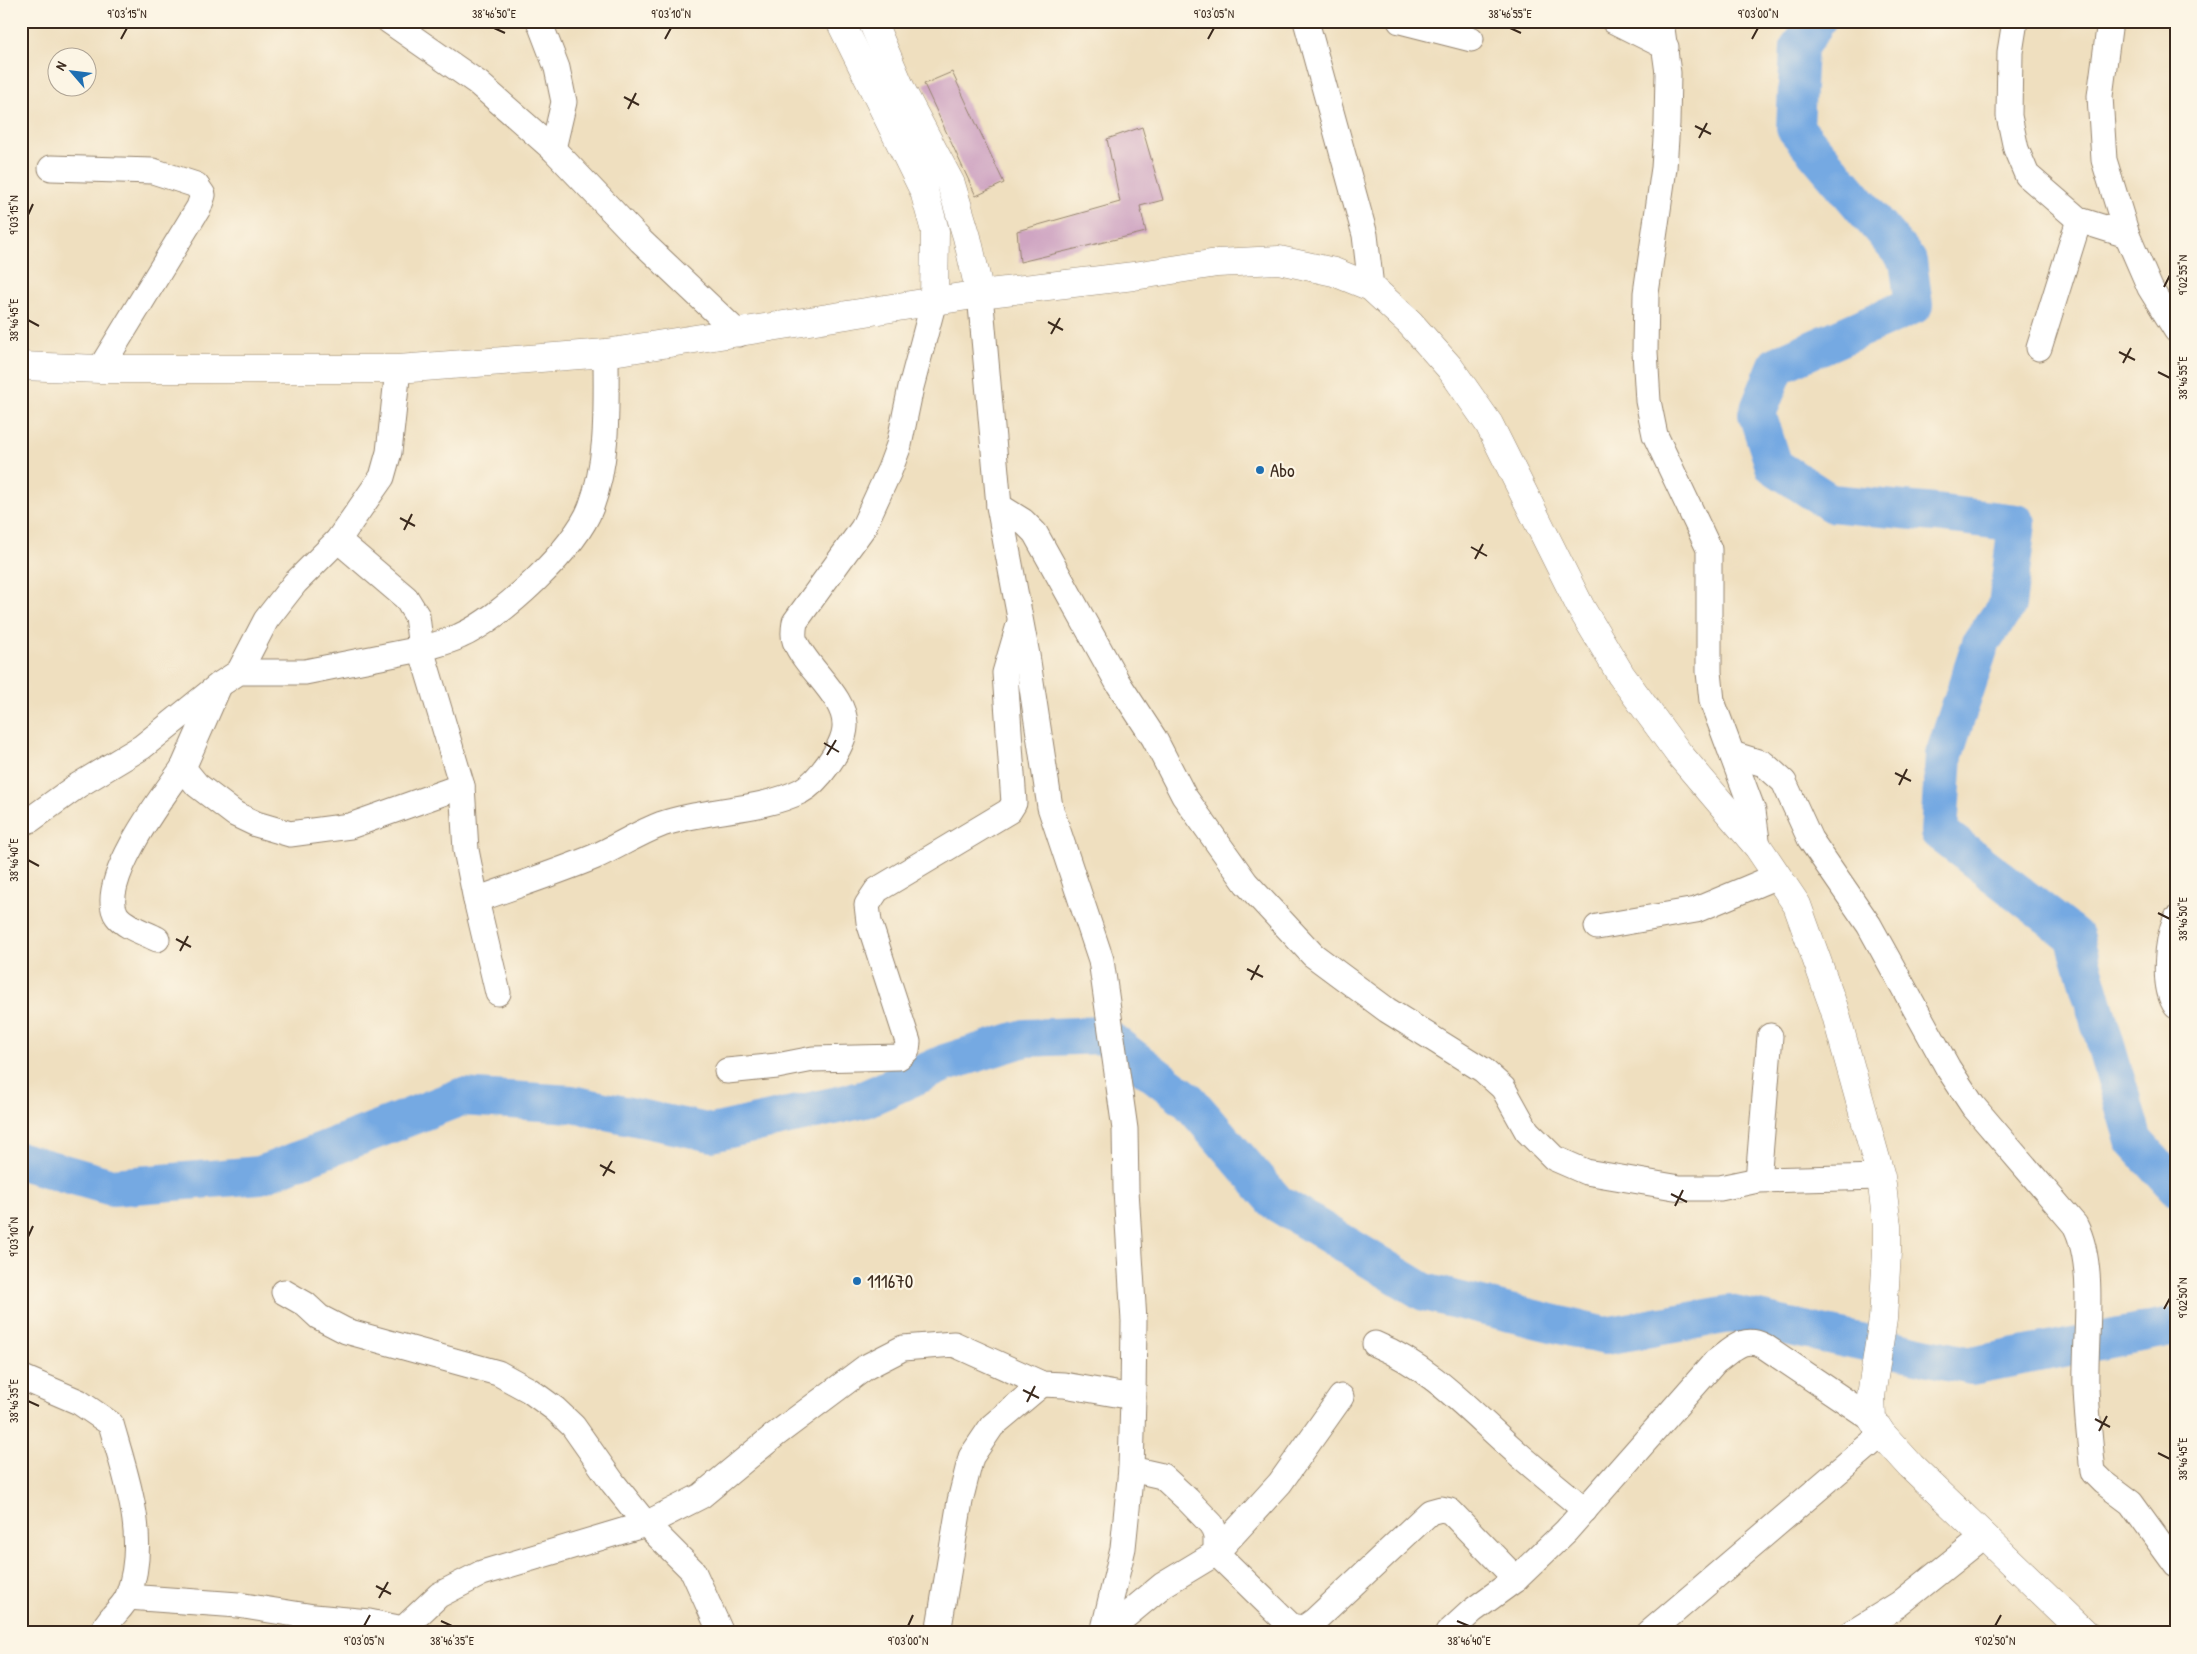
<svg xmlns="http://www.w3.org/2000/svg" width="2197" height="1654" font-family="'Patrick Hand',sans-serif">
<rect width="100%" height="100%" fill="#fcf5e5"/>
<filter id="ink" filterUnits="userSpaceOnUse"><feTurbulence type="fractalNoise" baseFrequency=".02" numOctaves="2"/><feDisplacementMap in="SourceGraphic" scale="10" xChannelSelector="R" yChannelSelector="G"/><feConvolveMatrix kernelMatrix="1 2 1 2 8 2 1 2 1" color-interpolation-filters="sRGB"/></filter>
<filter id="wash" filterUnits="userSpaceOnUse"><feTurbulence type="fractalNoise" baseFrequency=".0096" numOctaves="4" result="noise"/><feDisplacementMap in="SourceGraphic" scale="20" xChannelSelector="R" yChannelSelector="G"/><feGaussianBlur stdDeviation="1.12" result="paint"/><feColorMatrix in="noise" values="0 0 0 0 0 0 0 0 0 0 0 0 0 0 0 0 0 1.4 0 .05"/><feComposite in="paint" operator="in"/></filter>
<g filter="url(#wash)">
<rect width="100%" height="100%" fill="#efdfbf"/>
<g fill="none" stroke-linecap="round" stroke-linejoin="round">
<g stroke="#74a9e2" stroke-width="38">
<polyline points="1817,21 1799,47 1795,128 1908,261 1914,305 1777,365 1757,414 1774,466 1831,503 1935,513 2017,523 2007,605 1981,643 1944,755 1939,832 2074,936 2134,1141 2176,1187"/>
<polyline points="21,1161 112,1187 260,1175 461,1097 572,1104 712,1133 865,1099 945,1063 1025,1038 1103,1035 1188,1100 1277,1203 1424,1292 1605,1336 1730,1314 1971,1366 2176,1326"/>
</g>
</g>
<g id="blocks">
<g fill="#cfa5c2">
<polygon points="952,72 1004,183 976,196 924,84"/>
<polygon points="1142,127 1163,200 1140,206 1146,232 1020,262 1017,231 1120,202 1107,139"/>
</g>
</g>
</g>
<g filter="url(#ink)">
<use href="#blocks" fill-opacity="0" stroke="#95846e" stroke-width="1"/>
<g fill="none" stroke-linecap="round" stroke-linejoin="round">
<g stroke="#95846e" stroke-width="27">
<g id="street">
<polyline points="389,21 478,83 553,149 641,241 739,334"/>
<polyline points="539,21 557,68 564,102 553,149"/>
<polyline points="1306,21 1365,235 1371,287"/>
<polyline points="1400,21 1471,39"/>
<polyline points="1614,21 1666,47"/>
<polyline points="1661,21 1668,73 1667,123 1664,168 1646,293 1645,352 1648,401 1655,435 1709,549 1709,672 1712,701 1753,811 1758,847"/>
<polyline points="2015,21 2010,52 2009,116 2016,149 2027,175 2079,220 2127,235"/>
<polyline points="2110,21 2100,96 2104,160 2127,235 2150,288 2176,330"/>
<polyline points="51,168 153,171 196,185 203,195 199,207 100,369"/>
<polyline points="980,294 999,506 1023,521 1035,533 1118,683 1154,738 1184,796 1246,883 1313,955 1387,1010 1483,1070 1503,1088 1527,1131 1554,1158 1586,1172 1680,1188 1720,1188 1758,1180 1881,1177"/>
<polyline points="2039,348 2079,220"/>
<polyline points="999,506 1027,655 1050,807 1101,960 1125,1129 1126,1190 1134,1321 1133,1397"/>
<path d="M338,540l68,58 11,18 4,33c13,-4 27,-7 39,-13 40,-17 116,-88 131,-129 18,-48 15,-103 15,-154"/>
<polyline points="239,672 266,620 295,583 338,540 382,477 389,452 398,369"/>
<polyline points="219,686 183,768 197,785 235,814 256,824 290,834 350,826 462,786"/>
<path d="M1732,754l32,10 20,18 26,57 59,86 79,143 25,38 102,119c22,42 9,116 11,163 1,28 4,56 7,84l10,10 28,21 45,62"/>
<polyline points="21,823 30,820 77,786 142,747 219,685 239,672 305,672 421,649 462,786 466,850 476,900"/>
<path d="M2176,919c-9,21 -14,68 0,87"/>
<polyline points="1597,927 1696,910 1777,876"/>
<path d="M157,939c-11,-6 -32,-12 -40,-23 -22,-31 47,-122 66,-148"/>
<path d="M498,993l-22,-93c39,-14 79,-27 118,-43 23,-10 44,-24 68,-33 44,-15 99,-13 139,-33 17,-9 43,-44 44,-64 2,-30 -39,-58 -50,-86 -2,-5 -1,-13 0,-19l68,-94 27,-59 9,-24 12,-58 23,-86"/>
<polyline points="727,1071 777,1066 813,1059 899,1057 907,1050 908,1042 869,922 867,905 877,890 1009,811 1014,803 1005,673 1019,625"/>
<polyline points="1758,1180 1770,1036"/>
<polyline points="284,1292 305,1304 319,1317 346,1331 498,1373 529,1390 555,1409 573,1426 613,1483 646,1524 693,1571 721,1633"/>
<path d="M1375,1344c53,22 90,62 131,99 25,23 53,45 79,67"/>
<path d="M21,1377l58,25 32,22c16,56 38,115 17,172 -5,13 -21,22 -26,37"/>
<polyline points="1131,1469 1162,1476 1188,1500 1212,1525 1216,1536 1216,1553 1291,1626 1304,1628 1314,1621 1430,1512 1441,1509 1450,1511 1516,1579"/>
<polyline points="128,1597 238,1605 314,1617 369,1622 403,1629 403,1633"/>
<polyline points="407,1633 403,1629 439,1595 482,1573 646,1524 701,1496 775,1435 866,1367 903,1348 954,1344 1042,1384 1064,1385 1133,1397 1131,1469 1123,1548 1103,1633"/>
<polyline points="938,1633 960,1501 971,1457 992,1426 1042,1384"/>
<polyline points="1105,1633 1163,1585 1216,1553 1280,1483 1341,1397"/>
<path d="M1448,1633l24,-22 44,-32 50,-48 149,-169c17,-12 28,-27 49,-16l108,73"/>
<polyline points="1649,1633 1882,1434"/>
<polyline points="1852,1633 1899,1604 1983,1537"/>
</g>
</g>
<g stroke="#95846e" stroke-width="29">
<g id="secondary">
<polyline points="840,21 924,191 935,231 934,301"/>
<polyline points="872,21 902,91 951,184 967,237 980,294"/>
<polyline points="21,366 100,369 398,369 606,353 980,294 1134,276 1217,263 1279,260 1334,272 1371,287 1410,323 1450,368 1489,424 1581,608 1621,675 1679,754 1758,847 1797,905 1834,1008 1881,1177 1887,1226 1887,1252 1883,1319 1871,1396 1872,1419 1882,1434 1911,1466 2085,1633"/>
</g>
</g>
<use href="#street" stroke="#fff" stroke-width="25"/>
<use href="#secondary" stroke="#fff" stroke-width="28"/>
</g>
</g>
<path fill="none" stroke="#3b2a1e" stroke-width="2" d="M494,28l11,5M1510,28l11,5M121,39l6,-11M665,39l6,-11M1208,39l6,-11M1752,39l6,-11M624,97l15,8M628,109l8,-16M1695,126l16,8M1699,138l8,-15M28,215l5,-11M2164,287l6,-12M28,320l11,6M1048,322l15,8M1051,334l9,-16M2119,352l16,8M2123,363l8,-15M2158,372l12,6M400,518l15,8M404,530l8,-16M1471,547l16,9M1475,559l8,-15M824,743l15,9M827,755l9,-15M1895,773l16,8M1899,785l8,-16M28,860l11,6M2158,913l12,6M176,939l15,8M180,951l8,-15M1247,969l16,8M1251,980l8,-15M600,1165l15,8M603,1176l9,-15M1671,1194l16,8M1675,1206l8,-16M28,1237l5,-11M2164,1309l6,-11M1023,1390l16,8M28,1401l11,5M1027,1402l8,-16M2095,1419l15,8M2099,1431l8,-15M2158,1453l12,6M376,1586l15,8M379,1598l9,-16M441,1621l11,5M1457,1621l12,5M364,1626l6,-11M908,1626l5,-11M1995,1626l6,-11"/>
<g fill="#1f6fb2" stroke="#fcf5e5" stroke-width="2">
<circle cx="1260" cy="470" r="5"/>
<circle cx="857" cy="1281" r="5"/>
</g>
<g text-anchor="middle" stroke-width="4.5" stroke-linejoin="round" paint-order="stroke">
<g font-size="19" fill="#3b2a1e" stroke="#fcf5e5" text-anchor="start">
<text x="1270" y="477">Abo</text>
<text x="867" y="1288">111670</text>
</g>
</g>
<rect width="2197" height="1654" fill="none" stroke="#fcf5e5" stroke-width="55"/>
<g transform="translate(72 72) rotate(298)"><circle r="24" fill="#fcf5e5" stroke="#afa495"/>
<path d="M0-4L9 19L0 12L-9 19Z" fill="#1f6fb2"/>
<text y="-8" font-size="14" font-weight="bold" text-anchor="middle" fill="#3b2a1e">N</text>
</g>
<rect x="28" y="28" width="2142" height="1598" fill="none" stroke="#3b2a1e" stroke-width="2"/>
<g font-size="12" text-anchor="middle" fill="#3b2a1e">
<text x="127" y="18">9°03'15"N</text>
<text x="494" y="18">38°46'50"E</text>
<text x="671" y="18">9°03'10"N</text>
<text x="1214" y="18">9°03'05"N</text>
<text x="1510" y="18">38°46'55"E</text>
<text x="1758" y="18">9°03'00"N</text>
<text transform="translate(14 215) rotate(-90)" y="4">9°03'15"N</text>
<text transform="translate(2183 275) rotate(-90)" y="4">9°02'55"N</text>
<text transform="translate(14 320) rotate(-90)" y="4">38°46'45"E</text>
<text transform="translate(2183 378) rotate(-90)" y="4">38°46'55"E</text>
<text transform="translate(14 860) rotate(-90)" y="4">38°46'40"E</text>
<text transform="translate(2183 919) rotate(-90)" y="4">38°46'50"E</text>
<text transform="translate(14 1237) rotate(-90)" y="4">9°03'10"N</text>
<text transform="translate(2183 1298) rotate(-90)" y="4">9°02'50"N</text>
<text transform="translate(14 1401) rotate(-90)" y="4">38°46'35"E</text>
<text transform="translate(2183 1459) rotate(-90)" y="4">38°46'45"E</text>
<text x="364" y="1645">9°03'05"N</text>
<text x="452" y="1645">38°46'35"E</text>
<text x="908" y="1645">9°03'00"N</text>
<text x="1469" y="1645">38°46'40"E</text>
<text x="1995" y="1645">9°02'50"N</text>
</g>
</svg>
